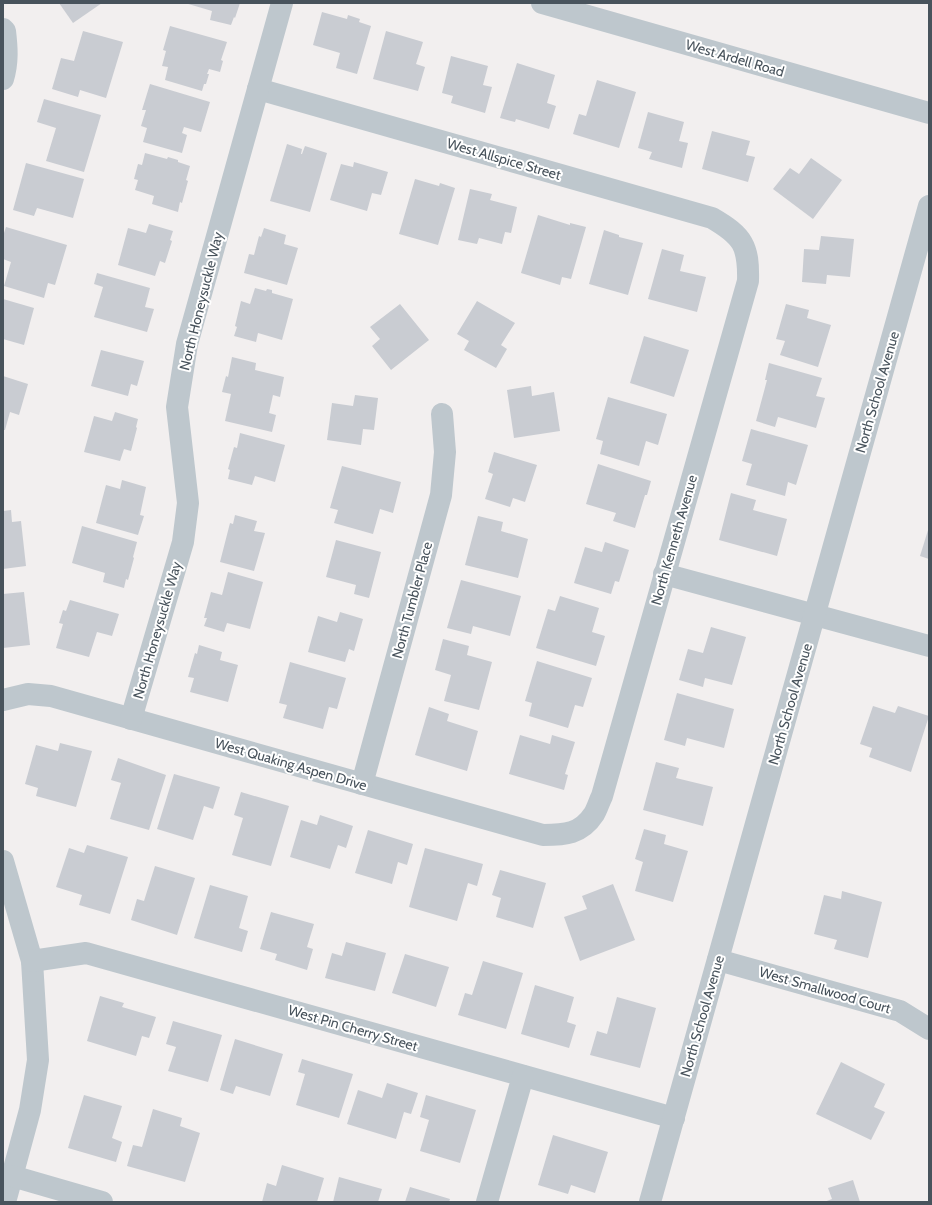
<svg xmlns="http://www.w3.org/2000/svg" width="932" height="1205" font-family="Cabin,sans-serif">
<rect width="100%" height="100%" fill="#f2efef"/>
<g fill="#c9ccd2">
<polygon points="59,3 102,3 73,23"/>
<polygon points="185,3 240,3 235,18 234,17 231,25 210,20 212,11"/>
<polygon points="322,12 347,19 348,15 360,19 359,22 371,26 357,74 336,68 340,53 313,45"/>
<polygon points="170,26 227,42 221,60 223,61 220,72 209,69 207,74 209,74 206,84 204,84 202,91 165,80 168,67 162,66 166,51 163,50"/>
<polygon points="83,31 123,42 106,98 80,90 78,97 52,89 61,58 74,61"/>
<polygon points="386,31 423,42 416,64 425,67 418,91 373,79"/>
<polygon points="451,56 488,66 483,85 492,87 485,113 451,103 453,96 442,93"/>
<polygon points="517,63 555,75 547,103 556,106 549,129 516,119 515,122 500,118"/>
<polygon points="597,80 636,92 619,148 573,134 579,114 586,116"/>
<polygon points="150,84 210,102 201,132 184,127 182,133 187,135 182,153 143,142 147,128 141,126 146,110 142,110"/>
<polygon points="44,99 101,115 84,172 46,161 56,128 37,122"/>
<polygon points="648,112 684,122 679,141 688,143 682,168 649,159 652,152 638,148"/>
<polygon points="712,131 750,141 746,155 755,157 748,182 702,169"/>
<polygon points="287,144 302,149 301,154 302,154 305,146 327,153 310,212 270,201"/>
<polygon points="145,153 167,159 168,157 178,160 178,162 190,166 186,180 188,181 182,203 180,202 178,212 152,204 154,196 135,190 138,180 134,179 138,164 142,165"/>
<polygon points="811,158 842,180 813,219 773,189 790,168 799,174"/>
<polygon points="354,162 388,172 381,195 372,193 367,211 330,200 341,164 353,167"/>
<polygon points="26,163 84,179 73,218 37,208 34,216 13,210"/>
<polygon points="415,179 439,186 440,183 455,188 438,245 399,234"/>
<polygon points="470,189 492,194 490,200 517,207 511,233 505,232 502,244 479,238 477,244 458,240"/>
<polygon points="538,215 570,225 570,223 586,227 571,279 562,277 560,285 521,273"/>
<polygon points="149,224 173,231 170,240 172,241 165,263 160,261 155,276 118,265 128,228 146,233"/>
<polygon points="6,227 67,245 55,285 48,283 44,298 4,286 11,262 3,259 3,236"/>
<polygon points="264,228 286,235 284,244 298,248 287,285 244,273 249,254 254,255 259,236 261,237"/>
<polygon points="604,230 619,235 619,237 643,243 628,295 589,284"/>
<polygon points="821,236 854,239 850,277 827,275 826,284 802,282 804,249 819,250"/>
<polygon points="662,249 684,255 680,271 706,277 697,312 648,299"/>
<polygon points="97,273 150,288 145,307 154,309 147,332 94,317 103,287 94,284"/>
<polygon points="255,288 266,291 267,289 272,290 272,293 293,299 282,340 258,333 256,342 234,336 237,327 235,326 241,301 250,304"/>
<polygon points="3,299 34,308 24,345 3,339"/>
<polygon points="477,301 515,323 501,345 507,349 496,368 464,350 469,341 457,334"/>
<polygon points="400,304 429,340 391,370 372,346 380,339 370,327"/>
<polygon points="786,304 809,310 807,318 831,325 818,367 780,355 785,341 776,339"/>
<polygon points="644,336 689,350 674,397 630,383"/>
<polygon points="101,350 144,361 137,386 131,384 128,396 91,386"/>
<polygon points="232,357 256,363 255,370 284,377 280,397 273,395 269,413 276,415 272,432 225,421 231,394 222,392 226,376 228,377"/>
<polygon points="769,363 822,378 816,396 825,398 816,428 778,417 775,427 756,421 767,380 765,380"/>
<polygon points="3,376 28,384 19,415 10,412 5,430 3,430"/>
<polygon points="531,386 532,396 554,392 560,431 514,438 507,390"/>
<polygon points="355,395 378,398 374,430 363,429 361,445 327,440 332,403 353,406"/>
<polygon points="608,397 667,414 658,445 646,441 639,466 600,454 603,441 596,439"/>
<polygon points="115,412 138,419 136,427 137,428 131,451 124,449 120,461 84,452 94,416 112,421"/>
<polygon points="751,429 808,445 796,485 788,482 785,496 746,485 752,464 742,461"/>
<polygon points="240,433 285,445 275,482 255,476 252,485 228,479 230,470 228,469 234,447 237,448"/>
<polygon points="494,452 537,465 525,502 513,498 510,507 485,499 493,474 488,472"/>
<polygon points="598,464 651,481 647,495 645,495 635,528 613,521 616,513 586,504"/>
<polygon points="342,466 401,482 393,513 380,509 373,534 334,523 338,510 330,508"/>
<polygon points="122,480 146,487 140,515 144,516 138,535 96,523 106,485 120,489"/>
<polygon points="731,493 756,500 753,510 787,519 777,556 719,540"/>
<polygon points="11,510 12,522 21,521 26,566 3,569 3,511"/>
<polygon points="235,515 257,521 254,531 265,533 254,571 220,562 230,523 233,524"/>
<polygon points="478,516 503,522 501,531 528,539 518,578 465,565"/>
<polygon points="82,526 137,542 133,557 134,558 128,580 126,579 124,588 103,582 105,573 72,563"/>
<polygon points="929,527 929,559 920,556"/>
<polygon points="336,540 381,552 369,598 354,594 356,585 326,577"/>
<polygon points="605,542 629,550 619,582 615,581 611,594 574,583 585,547 602,552"/>
<polygon points="228,572 263,582 250,629 227,623 224,632 204,626 207,618 204,618 211,592 222,595"/>
<polygon points="461,580 521,596 510,636 473,626 471,634 447,628"/>
<polygon points="24,592 30,645 3,648 3,594"/>
<polygon points="560,596 599,608 592,632 605,636 596,666 536,648 548,609 555,611"/>
<polygon points="70,600 119,614 112,636 97,632 89,657 56,648 63,624 59,623 63,610 66,611"/>
<polygon points="340,612 363,619 354,651 349,649 345,662 308,652 318,616 337,622"/>
<polygon points="711,627 746,637 732,685 705,678 703,687 679,680 688,649 703,653"/>
<polygon points="443,639 469,646 467,655 492,662 479,710 444,701 451,675 435,670"/>
<polygon points="199,645 222,652 220,660 238,665 228,702 190,692 194,678 188,677 195,653 197,654"/>
<polygon points="537,661 592,678 583,707 575,705 568,728 529,716 532,703 525,701"/>
<polygon points="290,662 346,678 337,709 329,707 323,729 283,718 287,705 279,703"/>
<polygon points="677,693 734,709 724,748 687,738 685,746 664,740"/>
<polygon points="873,706 895,713 898,706 929,716 911,772 869,757 872,748 860,744"/>
<polygon points="429,707 449,714 447,721 478,731 467,771 415,755"/>
<polygon points="520,735 550,744 552,735 575,742 565,774 568,775 564,790 509,774"/>
<polygon points="60,743 92,751 76,807 36,796 38,788 25,784 36,745 58,751"/>
<polygon points="118,758 166,775 149,830 110,819 121,783 111,780"/>
<polygon points="656,762 679,768 676,778 713,787 703,826 643,810"/>
<polygon points="174,774 220,787 213,809 204,806 193,840 157,829"/>
<polygon points="241,792 289,806 271,866 232,855 243,818 234,815"/>
<polygon points="320,815 353,826 346,848 338,845 330,869 290,857 301,820 317,825"/>
<polygon points="644,829 666,835 664,844 688,851 673,902 635,891 643,862 635,859"/>
<polygon points="368,830 413,844 407,865 398,862 392,884 355,873"/>
<polygon points="87,845 128,857 110,914 79,905 82,895 56,887 69,848 84,853"/>
<polygon points="425,848 483,864 477,886 468,883 457,921 409,907"/>
<polygon points="155,866 195,878 177,935 131,920 137,899 144,901"/>
<polygon points="500,870 546,883 533,928 496,917 501,898 492,895"/>
<polygon points="613,884 635,940 580,961 564,917 587,909 582,896"/>
<polygon points="210,885 248,896 239,928 248,931 242,952 194,938"/>
<polygon points="842,891 882,902 868,958 834,949 837,940 814,934 824,895 841,899"/>
<polygon points="271,912 314,924 307,947 313,949 307,970 275,960 277,954 260,949"/>
<polygon points="346,942 386,953 375,991 325,978 332,953 342,956"/>
<polygon points="405,954 449,967 436,1007 392,993"/>
<polygon points="483,961 523,973 506,1029 458,1015 465,993 472,995"/>
<polygon points="535,985 574,997 567,1022 576,1025 569,1048 521,1034"/>
<polygon points="100,996 124,1003 122,1007 156,1017 149,1038 142,1036 136,1056 87,1041"/>
<polygon points="617,997 656,1008 640,1068 590,1055 597,1031 607,1034"/>
<polygon points="173,1021 222,1035 208,1082 168,1071 176,1047 166,1044"/>
<polygon points="235,1039 283,1054 270,1096 236,1086 233,1094 220,1090"/>
<polygon points="302,1059 353,1074 339,1118 296,1105 305,1074 298,1072"/>
<polygon points="841,1062 885,1084 874,1107 885,1112 871,1140 816,1114"/>
<polygon points="387,1083 418,1093 411,1114 404,1112 396,1139 347,1124 358,1090 382,1098"/>
<polygon points="84,1095 122,1106 112,1138 122,1142 116,1162 68,1148"/>
<polygon points="426,1095 476,1110 460,1163 420,1151 429,1120 420,1117"/>
<polygon points="153,1109 182,1118 180,1126 200,1133 185,1182 127,1166 133,1145 142,1147"/>
<polygon points="553,1135 608,1152 595,1193 571,1185 568,1194 538,1185"/>
<polygon points="282,1165 324,1178 317,1202 262,1202 267,1183 276,1186"/>
<polygon points="339,1177 382,1189 378,1202 333,1202"/>
<polygon points="853,1180 860,1202 824,1202 832,1199 828,1188"/>
<polygon points="410,1187 450,1199 449,1202 405,1202"/>
</g>
<g fill="none" stroke-linecap="round" stroke-linejoin="round">
<g stroke="#bec7cd" stroke-width="22">
<polyline points="542,3 929,113"/>
<path d="M3,29l2,2c2,17 3,31 -2,48"/>
<polyline points="664,574 929,646"/>
<path d="M3,700l25,-6 23,2 492,139c22,0 38,-1 51,-21 3,-5 5,-12 8,-18l146,-515c1,-35 -5,-45 -36,-63l-454,-129"/>
<polyline points="131,719 183,542 188,503 177,407 187,344 282,3"/>
<polyline points="362,784 441,495 445,452 442,414"/>
<polyline points="3,861 32,961 38,1060 30,1110 5,1202"/>
<polyline points="718,960 900,1011 929,1029"/>
<polyline points="32,961 86,953 674,1118"/>
<polyline points="12,1176 102,1202"/>
<polyline points="487,1202 523,1076"/>
<polyline points="650,1202 929,206"/>
</g>
</g>
<g text-anchor="middle" stroke-width="4" stroke-linejoin="round" paint-order="stroke">
<g font-size="14" fill="#48535c" stroke="#fff">
<text transform="translate(735 58) rotate(16)" y="5">West Ardell Road</text>
<text transform="translate(504 159) rotate(16)" y="5">West Allspice Street</text>
<text transform="translate(201 301) rotate(-76)" y="5">North Honeysuckle Way</text>
<text transform="translate(877 392) rotate(-74)" y="5">North School Avenue</text>
<text transform="translate(674 540) rotate(-74)" y="5">North Kenneth Avenue</text>
<text transform="translate(412 600) rotate(-75)" y="5">North Tumbler Place</text>
<text transform="translate(157 630) rotate(-74)" y="5">North Honeysuckle Way</text>
<text transform="translate(790 704) rotate(-74)" y="5">North School Avenue</text>
<text transform="translate(291 764) rotate(16)" y="5">West Quaking Aspen Drive</text>
<text transform="translate(825 990) rotate(16)" y="5">West Smallwood Court</text>
<text transform="translate(702 1016) rotate(-74)" y="5">North School Avenue</text>
<text transform="translate(353 1028) rotate(16)" y="5">West Pin Cherry Street</text>
</g>
</g>
<rect width="932" height="1205" fill="none" stroke="#48535c" stroke-width="8"/>
</svg>
